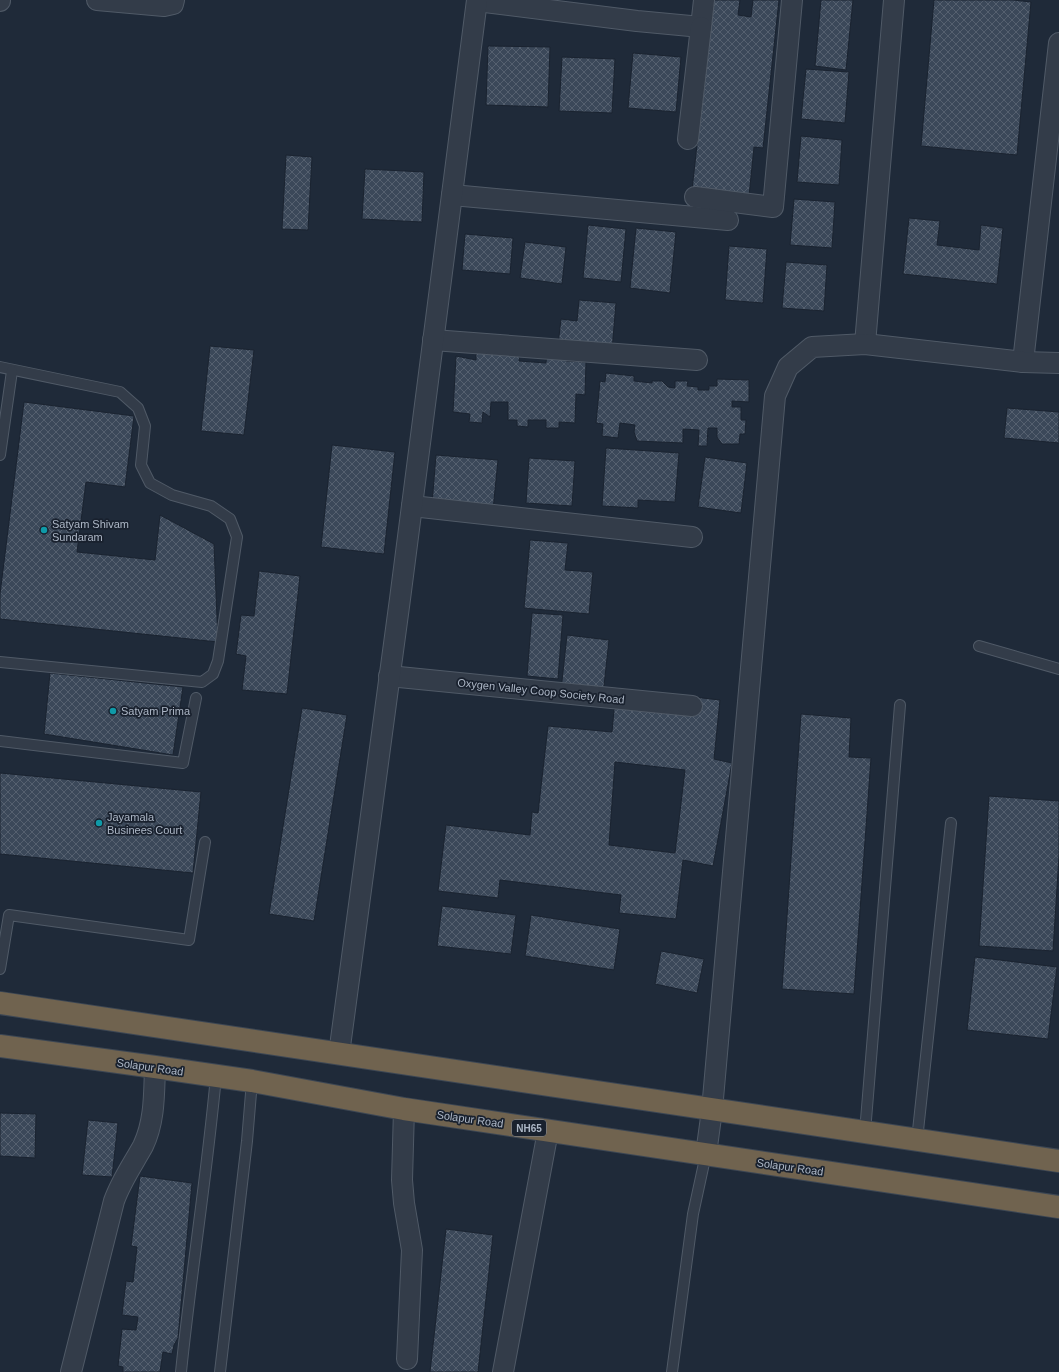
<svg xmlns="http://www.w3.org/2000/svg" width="1059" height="1372" font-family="Arial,sans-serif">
<defs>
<pattern id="building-cross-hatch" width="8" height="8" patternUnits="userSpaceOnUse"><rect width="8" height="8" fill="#3b4859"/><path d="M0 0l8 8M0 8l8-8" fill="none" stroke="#55606f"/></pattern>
</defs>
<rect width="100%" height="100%" fill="#1f2a39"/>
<g fill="url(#building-cross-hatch)" stroke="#1a2330" fill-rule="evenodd">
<polygon points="713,0 740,0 738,15 751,17 753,0 779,0 763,148 754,147 749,196 692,190"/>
<polygon points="821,0 853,0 846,70 815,66"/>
<polygon points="934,0 1013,0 1031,2 1017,155 921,146"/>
<polygon points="488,46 550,47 548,107 486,105"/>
<polygon points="633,53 681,57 676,112 628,108"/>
<polygon points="562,57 615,59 612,113 559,111"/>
<polygon points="806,69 849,72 845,123 801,119"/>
<polygon points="801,136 842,140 839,185 797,182"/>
<polygon points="286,155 312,157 308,230 282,229"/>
<polygon points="365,169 424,172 422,222 362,219"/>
<polygon points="794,199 835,202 832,248 790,245"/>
<polygon points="909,218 940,221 937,245 979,250 981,225 1003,228 997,284 903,274"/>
<polygon points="588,225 626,229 621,282 583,278"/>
<polygon points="636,228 676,232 670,293 630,288"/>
<polygon points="465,234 513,238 510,274 462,270"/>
<polygon points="525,242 566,247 562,284 520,278"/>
<polygon points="729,246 767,249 763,303 725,300"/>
<polygon points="786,262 827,265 824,311 782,308"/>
<polygon points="579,300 616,303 612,350 558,345 561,319 577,321"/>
<polygon points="210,346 254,350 244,435 201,431"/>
<polygon points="476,351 520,354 519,361 546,363 547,352 566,353 566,361 586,362 585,395 576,394 575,423 559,422 559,428 546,428 546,420 528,420 528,427 517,426 517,420 508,420 508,402 491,402 490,417 483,412 482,423 469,422 470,414 453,412 456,356 476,360"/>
<polygon points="606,373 634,376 634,381 652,383 652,381 662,381 668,387 675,388 675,381 688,381 687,386 698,387 698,390 709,390 709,386 717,386 717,379 749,380 749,402 732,401 732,407 741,407 741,420 746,420 745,434 740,434 739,444 722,444 717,437 717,428 708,428 707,446 698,446 699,430 683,429 683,443 637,441 634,432 635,425 620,423 618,438 602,436 603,424 596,423 600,381 605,382"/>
<polygon points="24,402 134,416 125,487 86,482 77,552 155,560 160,515 214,544 218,642 0,619 0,594"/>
<polygon points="1007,408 1059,412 1059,443 1004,438"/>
<polygon points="332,445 395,452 384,554 321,547"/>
<polygon points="606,448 679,453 675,502 638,500 638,508 602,506"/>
<polygon points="436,455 498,460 493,510 432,504"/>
<polygon points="705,457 747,463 741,513 698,507"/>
<polygon points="529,458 575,461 572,506 526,503"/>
<polygon points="530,540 568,543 565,570 593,572 589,614 524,608"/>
<polygon points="259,571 300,576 287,694 242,690 246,656 236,654 241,615 254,616"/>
<polygon points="532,613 563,615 558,679 527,676"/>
<polygon points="567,635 609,640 603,695 561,690"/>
<polygon points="50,673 183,687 173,755 44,734"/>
<path d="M616,688l104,12 -6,59 18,4 -19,103 -30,-6 -7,59 -57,-6 2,-18 -121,-15 -2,18 -60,-7 8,-66 84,10 2,-23 6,1 10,-87 64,6zM615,762l70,8 -10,83 -66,-8z"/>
<polygon points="302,708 347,715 314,921 269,914"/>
<polygon points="801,714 851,718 849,757 871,758 854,994 782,989"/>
<polygon points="0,773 201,792 193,873 0,854"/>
<polygon points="989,796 1059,801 1059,856 1053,951 979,946"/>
<polygon points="442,906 516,915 511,954 437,946"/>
<polygon points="531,915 620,929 614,970 525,956"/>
<polygon points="661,951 704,959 697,993 655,984"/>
<polygon points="975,957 1057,967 1048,1039 967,1030"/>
<polygon points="0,1113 36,1114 35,1158 0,1156"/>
<polygon points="88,1120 118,1123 112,1177 82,1175"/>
<polygon points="140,1176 192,1183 178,1338 174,1345 172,1354 163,1352 160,1372 123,1372 123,1367 118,1366 122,1329 136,1330 138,1317 122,1315 126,1281 133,1282 137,1247 131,1246"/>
<polygon points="446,1229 493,1235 478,1372 430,1372"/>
</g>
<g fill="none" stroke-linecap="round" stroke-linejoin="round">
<g stroke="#505a67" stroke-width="12">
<g id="lane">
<polyline points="0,367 120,392 138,408 145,426 141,465 150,483 172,495 211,506 230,519 237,537 218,661 213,674 202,682 0,662"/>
<polyline points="0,455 12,371"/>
<polyline points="979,646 1059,669"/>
<polyline points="0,741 183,763 196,698"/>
<polyline points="0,969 9,915 189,940 205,842"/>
<polyline points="865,1132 900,705"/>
<polyline points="917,1140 951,823"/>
<path d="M181,1372c10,-99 26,-197 35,-296"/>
<polyline points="220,1372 247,1141 252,1081"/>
<polyline points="672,1372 693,1214 706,1154"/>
</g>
</g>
<g stroke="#505a67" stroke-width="22">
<g id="street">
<polyline points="97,0 164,6 173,4 174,0"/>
<polyline points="0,1 0,0"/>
<polyline points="477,1 637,21 701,27 704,0"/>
<polyline points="688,139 701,27"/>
<polyline points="452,195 728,220"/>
<polyline points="695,197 773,207 792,0"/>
<polyline points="433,340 697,360"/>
<polyline points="865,344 894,0"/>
<polyline points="1023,362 1059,43"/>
<polyline points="412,506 692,537"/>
<polyline points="389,676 692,706"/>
<polyline points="339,1054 400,599 477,0"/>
<polyline points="404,1109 402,1180 404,1203 412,1250 407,1359"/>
<polyline points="706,1154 712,1110 775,396 788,367 812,347 865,344 1023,362 1059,363"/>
<path d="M71,1372l43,-171c7,-20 19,-37 29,-55 12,-25 11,-53 12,-79"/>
<polyline points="503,1372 548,1131"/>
</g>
</g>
<g stroke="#3d4754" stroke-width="24">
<g id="highway">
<polyline points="0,1003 1059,1161"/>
<polyline points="0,1046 155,1067 252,1081 404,1109 1059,1207"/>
</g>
</g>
<use href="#lane" stroke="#333c49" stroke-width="10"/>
<use href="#street" stroke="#333c49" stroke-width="20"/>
<use href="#highway" stroke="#70634f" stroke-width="22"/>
</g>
<g fill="#0f9aa8" stroke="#19212e" stroke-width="1.5">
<circle cx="44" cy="530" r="4"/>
<circle cx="113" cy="711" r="4"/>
<circle cx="99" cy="823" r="4"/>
</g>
<g text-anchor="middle" stroke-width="3.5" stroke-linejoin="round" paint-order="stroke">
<rect fill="#19212e" stroke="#818a98" stroke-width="1" x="512" y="1120" width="34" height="16" rx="3"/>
<g font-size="10" font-weight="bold" fill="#adb7c6">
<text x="529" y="1132">NH65</text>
</g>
<g font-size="11" fill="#adb7c6" stroke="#19212e" text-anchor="start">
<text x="52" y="528">Satyam Shivam<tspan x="52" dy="13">Sundaram</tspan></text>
<text x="121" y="715">Satyam Prima</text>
<text x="107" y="821">Jayamala<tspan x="107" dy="13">Businees Court</tspan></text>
</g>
<g font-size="11" fill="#adb7c6" stroke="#19212e">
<text transform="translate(541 691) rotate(6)" y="4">Oxygen Valley Coop Society Road</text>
<text transform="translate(150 1067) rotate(8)" y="4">Solapur Road</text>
<text transform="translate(470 1119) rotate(8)" y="4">Solapur Road</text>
<text transform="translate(790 1167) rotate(8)" y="4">Solapur Road</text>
</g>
</g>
</svg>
